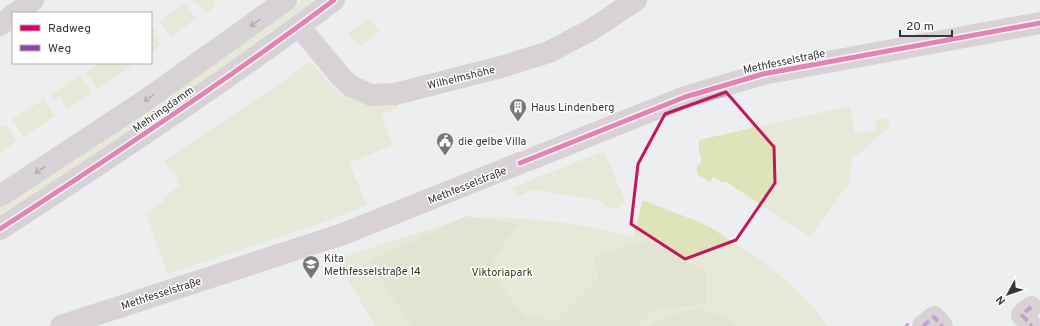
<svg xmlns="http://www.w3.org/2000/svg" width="1040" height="326" font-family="Overpass,sans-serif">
<rect width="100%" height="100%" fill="#edeef0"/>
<g fill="#dee3b9">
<polygon points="192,0 217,0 213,3 215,6 206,13 198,3 195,4"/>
<polygon points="301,0 317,0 283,26 0,219 0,206 255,34"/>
<polygon points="185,3 196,18 171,37 159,21"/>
<polygon points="369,19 379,31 360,47 348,33"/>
<polygon points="153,25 157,31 153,34 161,45 151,52 151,26"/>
<polygon points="98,63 128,63 131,66 97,89 86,72"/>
<path d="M310,63c8,3 13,14 19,20 12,13 35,22 53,23 5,0 10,-1 15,-2l2,4 -18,7 12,30 -44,18 18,42 -45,18 -155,51 -21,-61 19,-13 -1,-3 16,-11 -4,-5 3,-2 -6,-9 -2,1 -7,-10 113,-75 29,-22z"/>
<polygon points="80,75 92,93 67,109 60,97 54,101 50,95"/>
<polygon points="44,99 55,116 24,137 12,119"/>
<polygon points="850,106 855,133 876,130 875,120 887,118 888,122 891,125 858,155 853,155 850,173 849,173 849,176 852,179 810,237 725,181 723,183 713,177 710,182 697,174 697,165 701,163 701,155 699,152 699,140"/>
<polygon points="6,124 17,141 0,153 0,128"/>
<path d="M604,151l20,47c1,10 -9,13 -17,9 -3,-1 -5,-5 -7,-7l-67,-10 -13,6 -4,-1 -5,-7z"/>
<path d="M643,200c21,9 42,16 63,25 8,4 16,10 23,15 37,22 75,50 98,86h-452l-39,-67 125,-40 41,-2 73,7 58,13z"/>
</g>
<g fill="#d3d7ab">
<polygon points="466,216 518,224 490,266 502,289 525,315 555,321 598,278 594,257 635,243 649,242 707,273 706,303 655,309 637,326 411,326 370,261"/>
<path d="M694,310c16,1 31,6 44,16h-89l22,-11z"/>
</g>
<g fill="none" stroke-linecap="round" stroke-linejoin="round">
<g stroke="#beafb4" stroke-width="22">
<polyline points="16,13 33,0"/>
<polyline points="0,25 13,15"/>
<polyline points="299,26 341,77 351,86 371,95 395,94 501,67 549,52 591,30 636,0"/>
<polyline points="529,160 685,97 763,74 1040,23"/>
<polyline points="1031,307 1022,315 1032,326"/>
<polyline points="61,326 343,234 520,163"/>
<polyline points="923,326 934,317 942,326"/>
</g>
<g stroke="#bdb0b4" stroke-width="22">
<polyline points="0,196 143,102 286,0"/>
<path d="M0,229c113,-73 226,-148 334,-229"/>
</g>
<g stroke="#8e44ad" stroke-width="4" stroke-dasharray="8 4" stroke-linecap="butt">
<polyline points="1031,307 1022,315 1032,326"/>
<polyline points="906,324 908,326"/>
<polyline points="923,326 934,317 942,326"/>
</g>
<g stroke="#fff" stroke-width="8">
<g id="cycleway">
<polyline points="520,163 685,97 763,74 1040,23"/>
<path d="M0,229c113,-73 226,-148 334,-229"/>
</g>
</g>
<use href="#cycleway" stroke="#d6006c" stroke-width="5"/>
</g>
<defs><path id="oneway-shaft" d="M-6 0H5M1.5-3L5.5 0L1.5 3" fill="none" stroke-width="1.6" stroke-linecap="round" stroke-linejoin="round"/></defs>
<g stroke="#6b6769">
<use href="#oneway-shaft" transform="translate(255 23) rotate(144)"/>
<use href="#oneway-shaft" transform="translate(149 98) rotate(145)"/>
<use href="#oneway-shaft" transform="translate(40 170) rotate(147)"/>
</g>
<path d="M0 0H1040V326H0ZM726,92l48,55 1,36 -39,57 -51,19 -54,-35 7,-60 27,-50z" fill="#edeef0" fill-opacity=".55" fill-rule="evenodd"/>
<path fill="none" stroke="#c2185b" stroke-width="3" stroke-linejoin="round" d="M726,92l48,55 1,36 -39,57 -51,19 -54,-35 7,-60 27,-50z"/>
<defs>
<g id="building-pin" transform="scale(0.9)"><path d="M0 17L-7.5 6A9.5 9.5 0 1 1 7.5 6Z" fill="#757678" stroke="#fff"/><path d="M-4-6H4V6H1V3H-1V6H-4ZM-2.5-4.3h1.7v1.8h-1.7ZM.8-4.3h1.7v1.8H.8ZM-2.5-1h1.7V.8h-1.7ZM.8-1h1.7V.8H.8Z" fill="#fff"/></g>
<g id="civic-pin" transform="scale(0.9)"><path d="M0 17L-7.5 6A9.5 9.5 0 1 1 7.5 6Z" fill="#757678" stroke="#fff"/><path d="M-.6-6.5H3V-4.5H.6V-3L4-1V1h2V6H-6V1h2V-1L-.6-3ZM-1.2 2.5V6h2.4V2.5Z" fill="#fff"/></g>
<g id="school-pin" transform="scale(0.9)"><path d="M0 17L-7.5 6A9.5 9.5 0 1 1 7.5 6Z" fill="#757678" stroke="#fff"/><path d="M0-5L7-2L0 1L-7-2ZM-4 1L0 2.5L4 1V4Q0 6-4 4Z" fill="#fff"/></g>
</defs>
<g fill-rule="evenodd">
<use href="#building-pin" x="518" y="107"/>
<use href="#civic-pin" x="445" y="141"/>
<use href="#school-pin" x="311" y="264"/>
</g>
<g text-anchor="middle" stroke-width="3" stroke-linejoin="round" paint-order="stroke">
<g font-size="11" fill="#353637" stroke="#fff">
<text transform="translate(784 61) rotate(-12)" y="4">Methfesselstraße</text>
<text transform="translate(461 77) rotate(-14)" y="4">Wilhelmshöhe</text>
<text transform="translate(163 109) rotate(-35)" y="4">Mehringdamm</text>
<text transform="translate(467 185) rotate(-22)" y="4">Methfesselstraße</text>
<text transform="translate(161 293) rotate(-18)" y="4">Methfesselstraße</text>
</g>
<g font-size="11" fill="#353637" stroke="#fff" text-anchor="start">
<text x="531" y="111">Haus Lindenberg</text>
<text x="458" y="145">die gelbe Villa</text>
<text x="324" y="262">Kita<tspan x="324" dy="13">Methfesselstraße 14</tspan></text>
</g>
<g font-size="11" fill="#373a16" stroke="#fff">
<text x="502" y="276">Viktoriapark</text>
</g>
</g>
<rect x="12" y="12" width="140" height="52" fill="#ffffff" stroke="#aeafaf"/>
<rect x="20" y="25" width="20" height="6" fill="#d6006c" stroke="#aeafaf"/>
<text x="48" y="32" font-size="12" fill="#353637">Radweg</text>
<rect x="20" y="45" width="20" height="6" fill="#8e44ad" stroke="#aeafaf"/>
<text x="48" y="52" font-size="12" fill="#353637">Weg</text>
<g transform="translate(1008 294) rotate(230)" stroke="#ffffff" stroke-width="3" paint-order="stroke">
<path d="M0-3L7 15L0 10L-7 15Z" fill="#353637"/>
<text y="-6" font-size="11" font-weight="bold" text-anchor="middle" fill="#353637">N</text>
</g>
<path d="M900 30v6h52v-6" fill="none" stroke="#353637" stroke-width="2"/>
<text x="906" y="30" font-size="12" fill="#353637" stroke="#ffffff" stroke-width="3" paint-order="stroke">20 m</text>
</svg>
